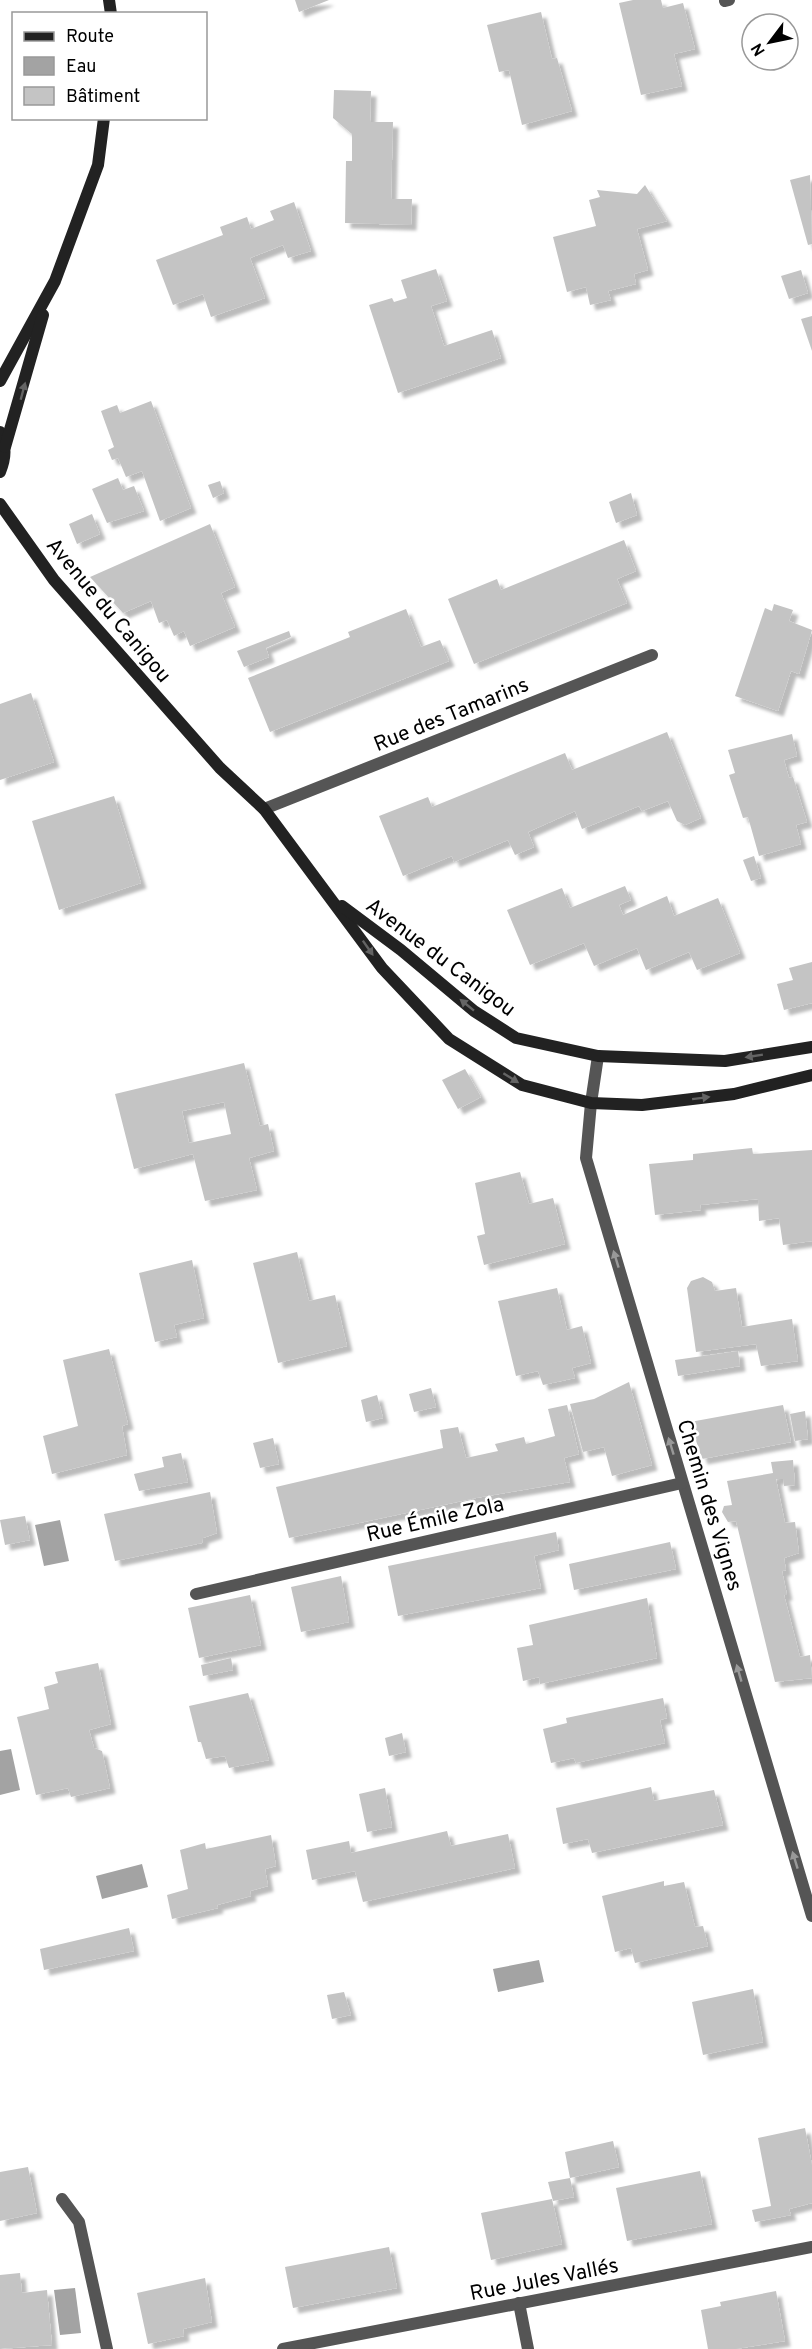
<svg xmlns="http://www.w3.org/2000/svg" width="812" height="2349" font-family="Overpass,sans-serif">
<defs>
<filter id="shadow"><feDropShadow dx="5.5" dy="5.5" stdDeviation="1.5" flood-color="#0004"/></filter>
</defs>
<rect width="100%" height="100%" fill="#fff"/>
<g fill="#a3a3a3">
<polygon points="60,1520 69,1561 44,1566 35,1525"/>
<polygon points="11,1749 20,1790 0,1795 0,1751"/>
<polygon points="142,1864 148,1887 102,1899 96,1876"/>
<polygon points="539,1960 544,1982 498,1992 493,1969"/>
<polygon points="75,2288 81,2333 60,2335 54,2290"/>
</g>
<g fill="#c4c4c4" fill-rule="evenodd" filter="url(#shadow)">
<polygon points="295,0 329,0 299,12"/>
<polygon points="633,0 661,0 663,8 683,3 695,49 674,54 682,86 641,95 619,3"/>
<polygon points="541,12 552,59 557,58 572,111 522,125 509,70 499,72 487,25"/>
<polygon points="334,90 371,91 370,122 393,122 391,199 412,199 411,225 345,223 346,161 352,161 352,134 333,118"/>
<polygon points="810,175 812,244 808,245 790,180"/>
<polygon points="645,185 667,221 637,229 648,270 634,274 636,284 608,291 611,300 590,305 586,287 567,292 553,237 596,226 589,200 600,197 597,190 637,194"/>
<polygon points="294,202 311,251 288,258 283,245 250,258 265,298 211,317 203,294 173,305 156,260 223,235 220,227 247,217 251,229 274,220 270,211"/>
<polygon points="436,269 447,301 431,306 444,346 492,330 501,358 398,393 369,305 392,298 394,302 407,298 401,280"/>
<polygon points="801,270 808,293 789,299 781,276"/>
<polygon points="812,316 812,351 801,319"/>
<polygon points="151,401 191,508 160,521 142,471 126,477 118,458 112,460 108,450 114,447 101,411 117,405 120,413"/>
<polygon points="118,478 123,490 134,486 144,511 107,523 92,489"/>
<polygon points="220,481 224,493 213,498 208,485"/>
<polygon points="631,493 637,515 616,523 609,502"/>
<polygon points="92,514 100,534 77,544 69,524"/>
<polygon points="210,524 235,587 221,593 235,627 190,646 184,631 174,636 167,620 159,623 151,601 123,613 90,577"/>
<polygon points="624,540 636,571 617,579 627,603 474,664 448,599 497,579 501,590"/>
<polygon points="774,604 793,610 789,621 812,630 799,674 791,671 778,711 735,696 765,608 772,611"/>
<polygon points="406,609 421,647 440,640 449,661 270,732 248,678 350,637 348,632"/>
<polygon points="289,631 291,637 266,648 269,657 244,667 237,651"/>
<polygon points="31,693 54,762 0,780 0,704"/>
<polygon points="667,732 701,818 685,825 677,821 668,801 642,811 639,806 582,829 575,811 528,832 534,847 515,855 508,840 454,862 452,856 403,876 379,816 428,797 432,807 565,753 572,770"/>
<polygon points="792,734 797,756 784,760 789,778 793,777 807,822 796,825 801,844 759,856 748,817 743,818 729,775 735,773 728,750"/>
<polygon points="114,796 141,883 59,910 32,821"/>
<polygon points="754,856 761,878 751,881 743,860"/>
<polygon points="625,886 631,900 619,905 623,915 667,896 674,916 718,898 740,953 697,970 689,952 646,970 637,948 594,966 584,943 530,965 507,910 562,888 570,908"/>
<polygon points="812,962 812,1003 784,1010 777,984 793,980 789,968"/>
<path d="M244,1063l16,63 8,-2 6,27 -25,7 8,32 -52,11 -12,-47 -59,15 -19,-75zM224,1102l7,32 -42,9 -7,-32z"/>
<polygon points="465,1069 481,1097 458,1109 442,1080"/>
<polygon points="752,1148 753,1154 812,1150 812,1241 783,1245 779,1218 759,1221 758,1199 700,1205 701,1210 655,1215 649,1164 693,1160 693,1154"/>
<polygon points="520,1172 529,1204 553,1198 565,1244 484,1265 477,1236 485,1234 475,1183"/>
<polygon points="297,1252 309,1301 335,1295 347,1346 278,1363 253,1263"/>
<polygon points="192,1260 204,1318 174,1325 177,1337 155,1342 139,1273"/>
<polygon points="703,1277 712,1282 715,1291 736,1288 742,1327 792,1319 798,1361 761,1366 756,1344 696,1352 687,1288 691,1281"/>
<polygon points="557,1288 567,1330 582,1326 591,1363 572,1368 575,1378 543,1385 538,1371 516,1376 498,1301"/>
<polygon points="109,1349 128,1424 122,1426 127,1455 52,1474 43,1436 78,1426 63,1360"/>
<polygon points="738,1351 740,1366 678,1376 675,1360"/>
<polygon points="629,1382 652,1465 612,1476 604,1447 583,1452 570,1404 594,1399"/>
<polygon points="431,1388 436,1407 414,1412 409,1394"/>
<polygon points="377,1395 383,1418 366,1422 361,1400"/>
<polygon points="567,1405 579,1454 564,1458 570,1482 476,1498 289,1538 276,1487 443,1448 440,1430 458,1427 466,1458 498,1451 495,1444 524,1437 526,1444 555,1436 548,1409"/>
<polygon points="783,1405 791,1442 702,1459 690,1422"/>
<polygon points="805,1411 808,1439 795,1441 790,1414"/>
<polygon points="273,1438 279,1464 260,1468 253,1443"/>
<polygon points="181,1453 188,1482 139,1491 134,1474 164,1467 162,1457"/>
<polygon points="793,1460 795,1485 784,1486 783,1479 776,1479 785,1523 795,1522 799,1553 784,1558 786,1570 782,1571 787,1595 784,1595 800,1657 810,1655 812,1678 775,1682 736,1521 728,1522 722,1512 724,1506 732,1505 727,1481 773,1473 771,1462"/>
<polygon points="210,1492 217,1533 203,1538 202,1543 115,1561 104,1514"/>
<polygon points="25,1516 30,1540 5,1545 0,1520"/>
<polygon points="556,1532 559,1550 534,1556 541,1588 398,1616 388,1566"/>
<polygon points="670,1542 676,1569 574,1590 569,1564"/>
<polygon points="341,1576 349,1622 301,1632 291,1587"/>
<polygon points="250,1595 261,1645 199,1658 188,1608"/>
<polygon points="647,1598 657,1658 540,1684 539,1677 523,1681 517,1648 533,1645 529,1625"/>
<polygon points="231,1658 233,1670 203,1676 201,1665"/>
<polygon points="98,1663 111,1724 89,1730 94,1748 102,1751 110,1788 71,1797 68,1788 36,1795 17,1717 49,1709 44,1687 58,1683 55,1672"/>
<polygon points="248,1693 269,1760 229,1768 225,1756 206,1759 201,1742 198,1742 189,1706"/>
<polygon points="663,1698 667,1718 660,1720 665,1743 576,1763 574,1758 551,1763 543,1729 567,1723 566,1718"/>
<polygon points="402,1733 406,1752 389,1756 385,1738"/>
<polygon points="651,1787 654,1801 714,1790 723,1825 592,1853 588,1839 563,1844 556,1808"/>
<polygon points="385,1788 392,1827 367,1832 359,1794"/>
<polygon points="447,1831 451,1846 508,1834 515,1868 363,1902 355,1871 312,1880 306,1850 349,1841 351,1853"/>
<polygon points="271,1835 276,1866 265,1869 268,1886 250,1891 251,1896 217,1905 218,1908 172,1919 167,1895 188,1889 180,1850 205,1843 206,1849"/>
<polygon points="664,1881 664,1886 684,1882 695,1927 703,1926 708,1946 635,1963 631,1948 615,1952 602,1896"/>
<polygon points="129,1928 134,1951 44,1970 40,1949"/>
<polygon points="753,1989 763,2042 703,2055 692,2002"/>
<polygon points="344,1992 351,2015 332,2019 327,1995"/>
<polygon points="805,2128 812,2165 812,2203 789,2209 791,2215 755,2222 752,2210 771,2206 758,2138"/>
<polygon points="613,2141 619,2167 570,2178 574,2197 553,2201 548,2182 570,2178 565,2152"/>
<polygon points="28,2167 37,2213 0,2221 0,2172"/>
<polygon points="700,2171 712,2224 627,2241 616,2188"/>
<polygon points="552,2199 562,2244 491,2260 481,2213"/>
<polygon points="389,2247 397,2288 293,2308 285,2267"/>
<polygon points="20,2273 22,2293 47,2290 52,2345 0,2349 0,2275"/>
<polygon points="205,2278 212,2322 183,2329 184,2336 148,2344 137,2293"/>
<polygon points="776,2291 785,2341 736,2349 708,2349 701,2310 721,2306 720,2302"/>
</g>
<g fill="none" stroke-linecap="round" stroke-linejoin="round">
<g stroke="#555" stroke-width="12">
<polyline points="62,2199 79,2222 107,2349"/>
<polyline points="519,2303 528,2349"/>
</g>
<g stroke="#555" stroke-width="12">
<polyline points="725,1 729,0"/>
<polyline points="264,809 652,655"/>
<polyline points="598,1056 591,1103 586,1158 812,1916"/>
<polyline points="196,1594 682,1483"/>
<polyline points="283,2349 812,2247"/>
</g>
<g stroke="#222" stroke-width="12">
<polyline points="109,0 111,14"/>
<polyline points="0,381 55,281 98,165 104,118"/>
<path d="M0,432c6,15 6,25 0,40"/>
<polyline points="5,447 43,315"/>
<polyline points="0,504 54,580 220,768 264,809 382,968 449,1039 522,1085 591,1103 642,1105 734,1094 812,1075"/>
<polyline points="342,906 401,950 474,1011 516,1038 598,1056 725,1061 812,1047"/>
</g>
</g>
<defs><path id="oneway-solid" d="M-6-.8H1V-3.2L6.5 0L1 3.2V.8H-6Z" transform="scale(1.5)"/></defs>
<g fill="#646464">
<use href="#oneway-solid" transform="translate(23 391) rotate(-75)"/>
<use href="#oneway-solid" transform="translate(368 948) rotate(55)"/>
<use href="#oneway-solid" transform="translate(467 1005) rotate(-141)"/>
<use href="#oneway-solid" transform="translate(754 1056) rotate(171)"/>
<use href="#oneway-solid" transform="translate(511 1078) rotate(32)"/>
<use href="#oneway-solid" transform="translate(701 1098) rotate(-7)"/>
</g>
<g fill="#999">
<use href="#oneway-solid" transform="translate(616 1259) rotate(-107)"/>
<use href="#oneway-solid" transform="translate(671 1446) rotate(-107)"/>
<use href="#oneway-solid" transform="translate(739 1673) rotate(-106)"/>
<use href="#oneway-solid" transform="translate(795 1860) rotate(-107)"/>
</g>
<g text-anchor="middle" stroke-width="5" stroke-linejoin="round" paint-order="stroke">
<g font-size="21" fill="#000" stroke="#fff">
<text transform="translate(109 610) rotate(50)" y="7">Avenue du Canigou</text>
<text transform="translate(451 714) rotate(-22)" y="7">Rue des Tamarins</text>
<text transform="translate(441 957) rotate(37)" y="7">Avenue du Canigou</text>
<text transform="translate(710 1505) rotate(73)" y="7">Chemin des Vignes</text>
<text transform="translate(435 1519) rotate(-13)" y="7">Rue Émile Zola</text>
<text transform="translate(544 2279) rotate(-11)" y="7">Rue Jules Vallés</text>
</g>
</g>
<rect x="12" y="12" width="195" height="108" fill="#ffffff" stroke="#999999" stroke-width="1.5"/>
<rect x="24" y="32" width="30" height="9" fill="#222222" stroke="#999999" stroke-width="1.5"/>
<text x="66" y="42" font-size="18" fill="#000000">Route</text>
<rect x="24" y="57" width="30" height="18" fill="#a3a3a3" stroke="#999999" stroke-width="1.5"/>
<text x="66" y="72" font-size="18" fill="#000000">Eau</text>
<rect x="24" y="87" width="30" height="18" fill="#c4c4c4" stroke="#999999" stroke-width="1.5"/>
<text x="66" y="102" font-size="18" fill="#000000">Bâtiment</text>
<g transform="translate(770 42) rotate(238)"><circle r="28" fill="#ffffff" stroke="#999999" stroke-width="1.5"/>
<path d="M0-4.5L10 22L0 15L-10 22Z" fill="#000000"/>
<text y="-9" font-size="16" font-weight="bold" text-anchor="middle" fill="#000000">N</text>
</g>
</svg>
